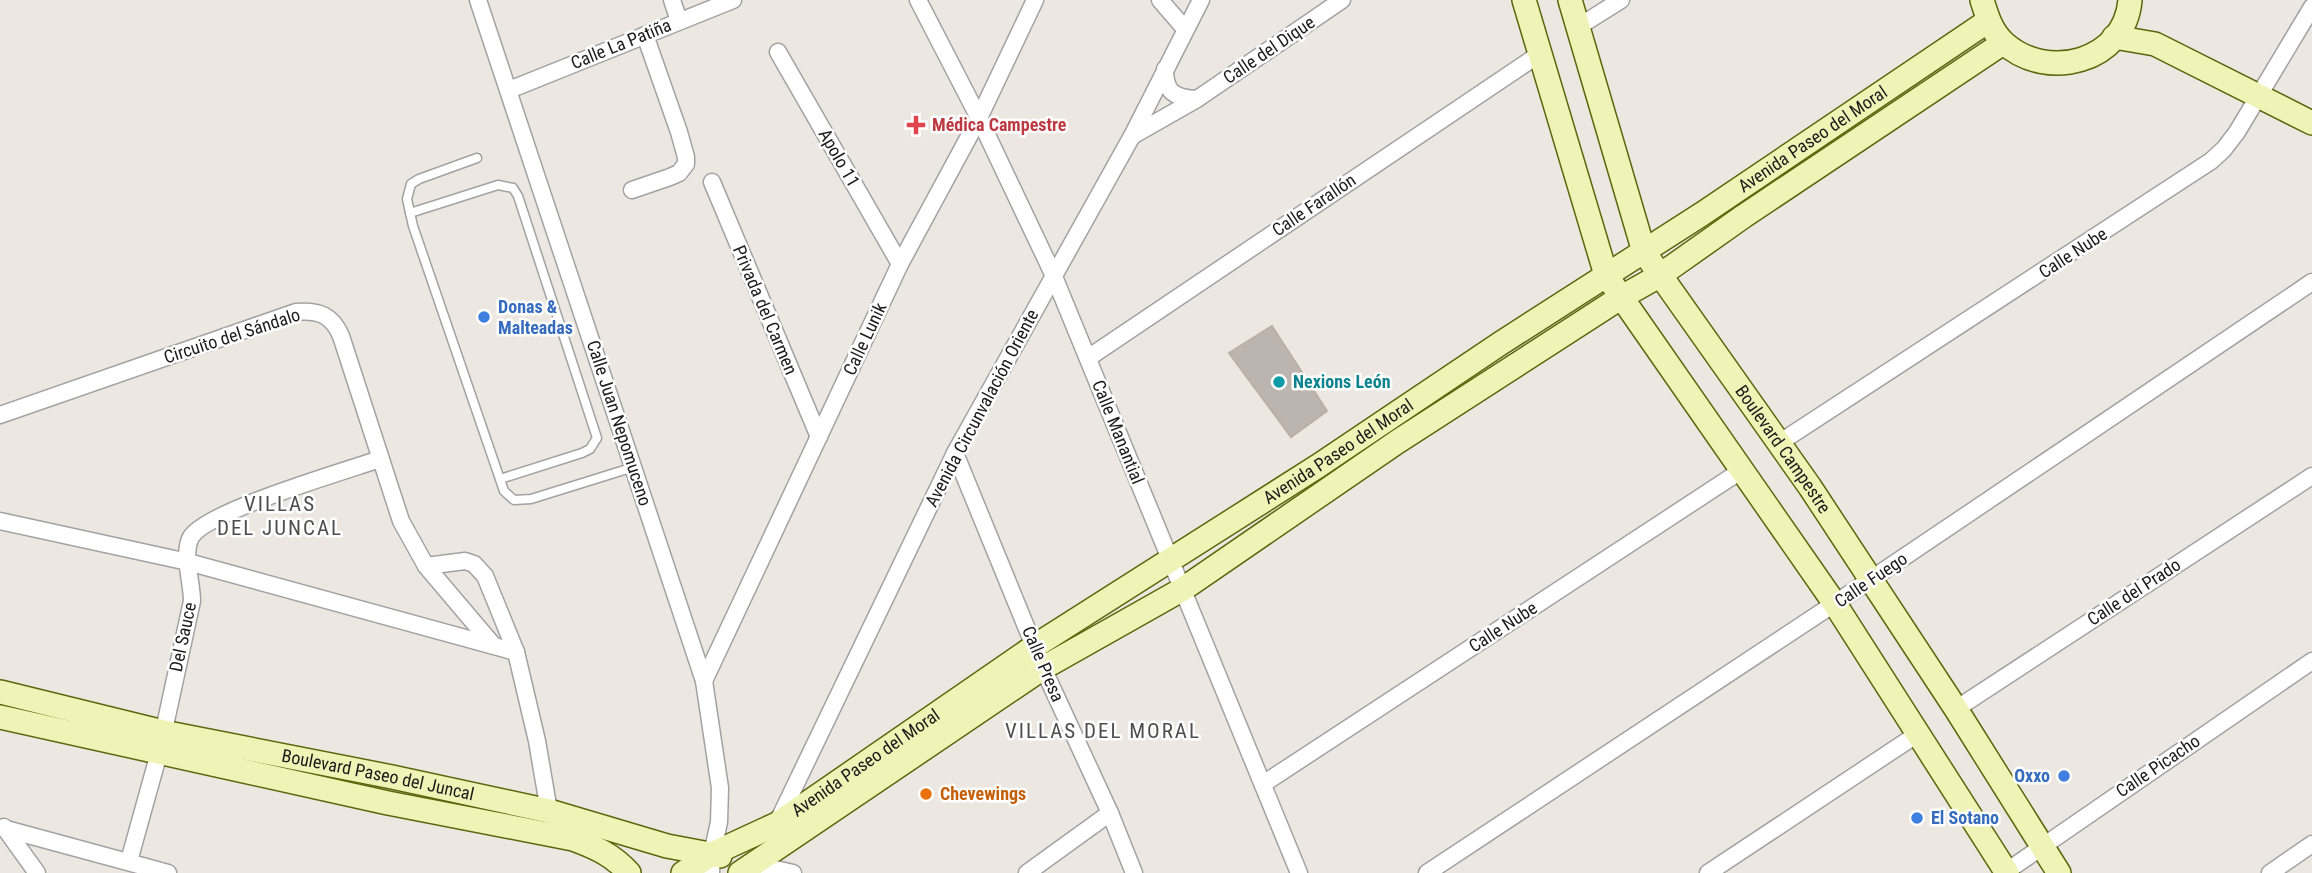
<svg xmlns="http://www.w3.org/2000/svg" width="2312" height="873" font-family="'Roboto Condensed',sans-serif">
<rect width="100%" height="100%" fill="#ece8e1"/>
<polygon fill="#bcb4ae" stroke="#bcb0a4" stroke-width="2" points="1272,326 1327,411 1291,437 1229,353"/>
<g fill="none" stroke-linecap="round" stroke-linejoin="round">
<g stroke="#a2a2a2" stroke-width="11">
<g id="lane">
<polyline points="477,158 419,179 411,184 407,199 413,226 504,491 514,500 531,499 634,467"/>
<polyline points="410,213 498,185 513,188 518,196 597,438 590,449 582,453 500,479"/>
</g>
</g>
<g stroke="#a2a2a2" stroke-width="19">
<g id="street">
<polyline points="478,0 704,681 720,788 719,822 712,854 711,873"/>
<polyline points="672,0 679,21"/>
<polyline points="918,0 979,118 1053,274 1299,873"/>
<polyline points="1160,0 1185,29"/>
<polyline points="1578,27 1621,0"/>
<polyline points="778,52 900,264"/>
<path d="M1165,69c0,23 9,29 32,30l145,-99"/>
<polyline points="509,90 733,0"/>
<polyline points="1132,136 1197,99"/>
<polyline points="712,182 819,437"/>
<polyline points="632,190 670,177 679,173 686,164 686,157 679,132 645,35"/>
<polyline points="1088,358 1541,53"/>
<path d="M0,415l296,-103c23,-2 36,3 45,24l60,185 25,45 67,79"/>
<polyline points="1779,443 2211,161 2224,149 2237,132 2312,7"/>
<polyline points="955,453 1043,668 1110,813 1134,873"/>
<polyline points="0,521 188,562 516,652"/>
<polyline points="426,566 465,561 474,564 485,576 516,652 537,741 549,811"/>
<polyline points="704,681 900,264 979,118 1035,0"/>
<polyline points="1956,709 2312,476"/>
<polyline points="1263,784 1742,470"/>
<polyline points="778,821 955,453 1132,136 1201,0"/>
<polyline points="4,827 37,873"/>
<polyline points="6,829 168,873"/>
<path d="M129,861l30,-108 33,-152c0,-19 -10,-48 -1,-64 16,-26 154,-66 189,-78"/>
<polyline points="754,864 793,873"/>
<polyline points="1027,873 1110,813"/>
<polyline points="1427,873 1870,580 2312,282"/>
<polyline points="1708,873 1919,733"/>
<polyline points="2004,873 2312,661"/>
<polyline points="2270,873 2312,844"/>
</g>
</g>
<g stroke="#5a670c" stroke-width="26">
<g id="secondary">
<polyline points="1524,0 1606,275 1835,604 2007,873"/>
<path id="s1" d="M1570,0l74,252 166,235 146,222 103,164"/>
<path d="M1982,0c5,16 9,31 22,43 43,39 121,19 126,-43"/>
<polyline points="2114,37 2155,44 2312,123"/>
<path id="s2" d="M0,692l163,40 229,45 157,34 118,35 53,10"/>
<path d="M0,717l388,86 185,36c22,8 40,16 56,34"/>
<path id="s3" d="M683,873l29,-19 65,-30 258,-178 283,-180 183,-123 201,-129 286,-193"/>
<polyline points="740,873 1043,668 1183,589 1397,442 1620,298 1659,276 1744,216 2003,43"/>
</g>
</g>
<use href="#lane" stroke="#fff" stroke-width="8"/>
<use href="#street" stroke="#fff" stroke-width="16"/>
<use href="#secondary" stroke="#eff4b6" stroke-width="23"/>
</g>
<path fill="#e0444e" stroke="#fff" stroke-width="2.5" d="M912.5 114.5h7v7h7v7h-7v7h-7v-7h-7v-7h7z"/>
<g fill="#3f7fe0" stroke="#fff" stroke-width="2.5">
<circle cx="484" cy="317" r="7"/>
<circle cx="2064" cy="776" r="7"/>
<circle cx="1917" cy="818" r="7"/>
</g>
<circle fill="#0f9aa8" stroke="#fff" stroke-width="2.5" cx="1279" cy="382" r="7"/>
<circle fill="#e8710a" stroke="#fff" stroke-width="2.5" cx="926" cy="794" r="7"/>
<g text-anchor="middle" stroke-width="5" stroke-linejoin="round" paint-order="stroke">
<g font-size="18" fill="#1b1b1b" stroke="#fff">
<text transform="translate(621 44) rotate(-22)" y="6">Calle La Patiña</text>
<text transform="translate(1269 50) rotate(-34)" y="6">Calle del Dique</text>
<text dy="6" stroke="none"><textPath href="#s3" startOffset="1348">Avenida Paseo del Moral</textPath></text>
<text transform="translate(839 158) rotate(60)" y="6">Apolo 11</text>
<text transform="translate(1314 205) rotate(-34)" y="6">Calle Farallón</text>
<text transform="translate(2073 253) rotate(-33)" y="6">Calle Nube</text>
<text transform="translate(765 310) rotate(67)" y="6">Privada del Carmen</text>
<text transform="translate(232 336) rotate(-18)" y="6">Circuito del Sándalo</text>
<text transform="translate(865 339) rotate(-65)" y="6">Calle Lunik</text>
<text transform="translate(982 408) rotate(-62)" y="6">Avenida Circunvalación Oriente</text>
<text transform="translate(619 423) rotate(72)" y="6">Calle Juan Nepomuceno</text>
<text transform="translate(1118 432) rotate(68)" y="6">Calle Manantial</text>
<text dy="6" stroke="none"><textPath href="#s1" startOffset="504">Boulevard Campestre</textPath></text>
<text dy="6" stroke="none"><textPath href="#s3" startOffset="780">Avenida Paseo del Moral</textPath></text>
<text transform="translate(1871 580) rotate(-34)" y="6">Calle Fuego</text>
<text transform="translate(2134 592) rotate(-33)" y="6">Calle del Prado</text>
<text transform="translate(1503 627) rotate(-33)" y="6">Calle Nube</text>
<text transform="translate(183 637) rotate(-78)" y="6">Del Sauce</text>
<text transform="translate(1043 664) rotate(67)" y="6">Calle Presa</text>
<text dy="6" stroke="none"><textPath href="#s3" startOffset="214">Avenida Paseo del Moral</textPath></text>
<text transform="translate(2158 766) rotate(-34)" y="6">Calle Picacho</text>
<text dy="6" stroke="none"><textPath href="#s2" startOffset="387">Boulevard Paseo del Juncal</textPath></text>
</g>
<g font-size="18" font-weight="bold" fill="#be3a42" stroke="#fff" text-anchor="start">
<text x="932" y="131">Médica Campestre</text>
</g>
<g font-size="18" font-weight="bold" fill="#366cbe" stroke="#fff" text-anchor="start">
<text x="498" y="313">Donas &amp;<tspan x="498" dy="21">Malteadas</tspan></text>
<text x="2050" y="782" text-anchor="end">Oxxo</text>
<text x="1931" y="824">El Sotano</text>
</g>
<g font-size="18" font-weight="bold" fill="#0d838f" stroke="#fff" text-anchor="start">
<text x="1293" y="388">Nexions León</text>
</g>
<g font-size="18" font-weight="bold" fill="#c56008" stroke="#fff" text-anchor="start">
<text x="940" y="800">Chevewings</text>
</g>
<g font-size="21" letter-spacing="2" fill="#4e4e4e" stroke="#fff">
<text x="280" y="511">VILLAS<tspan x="280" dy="24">DEL JUNCAL</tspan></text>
<text x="1103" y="738">VILLAS DEL MORAL</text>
</g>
</g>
</svg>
